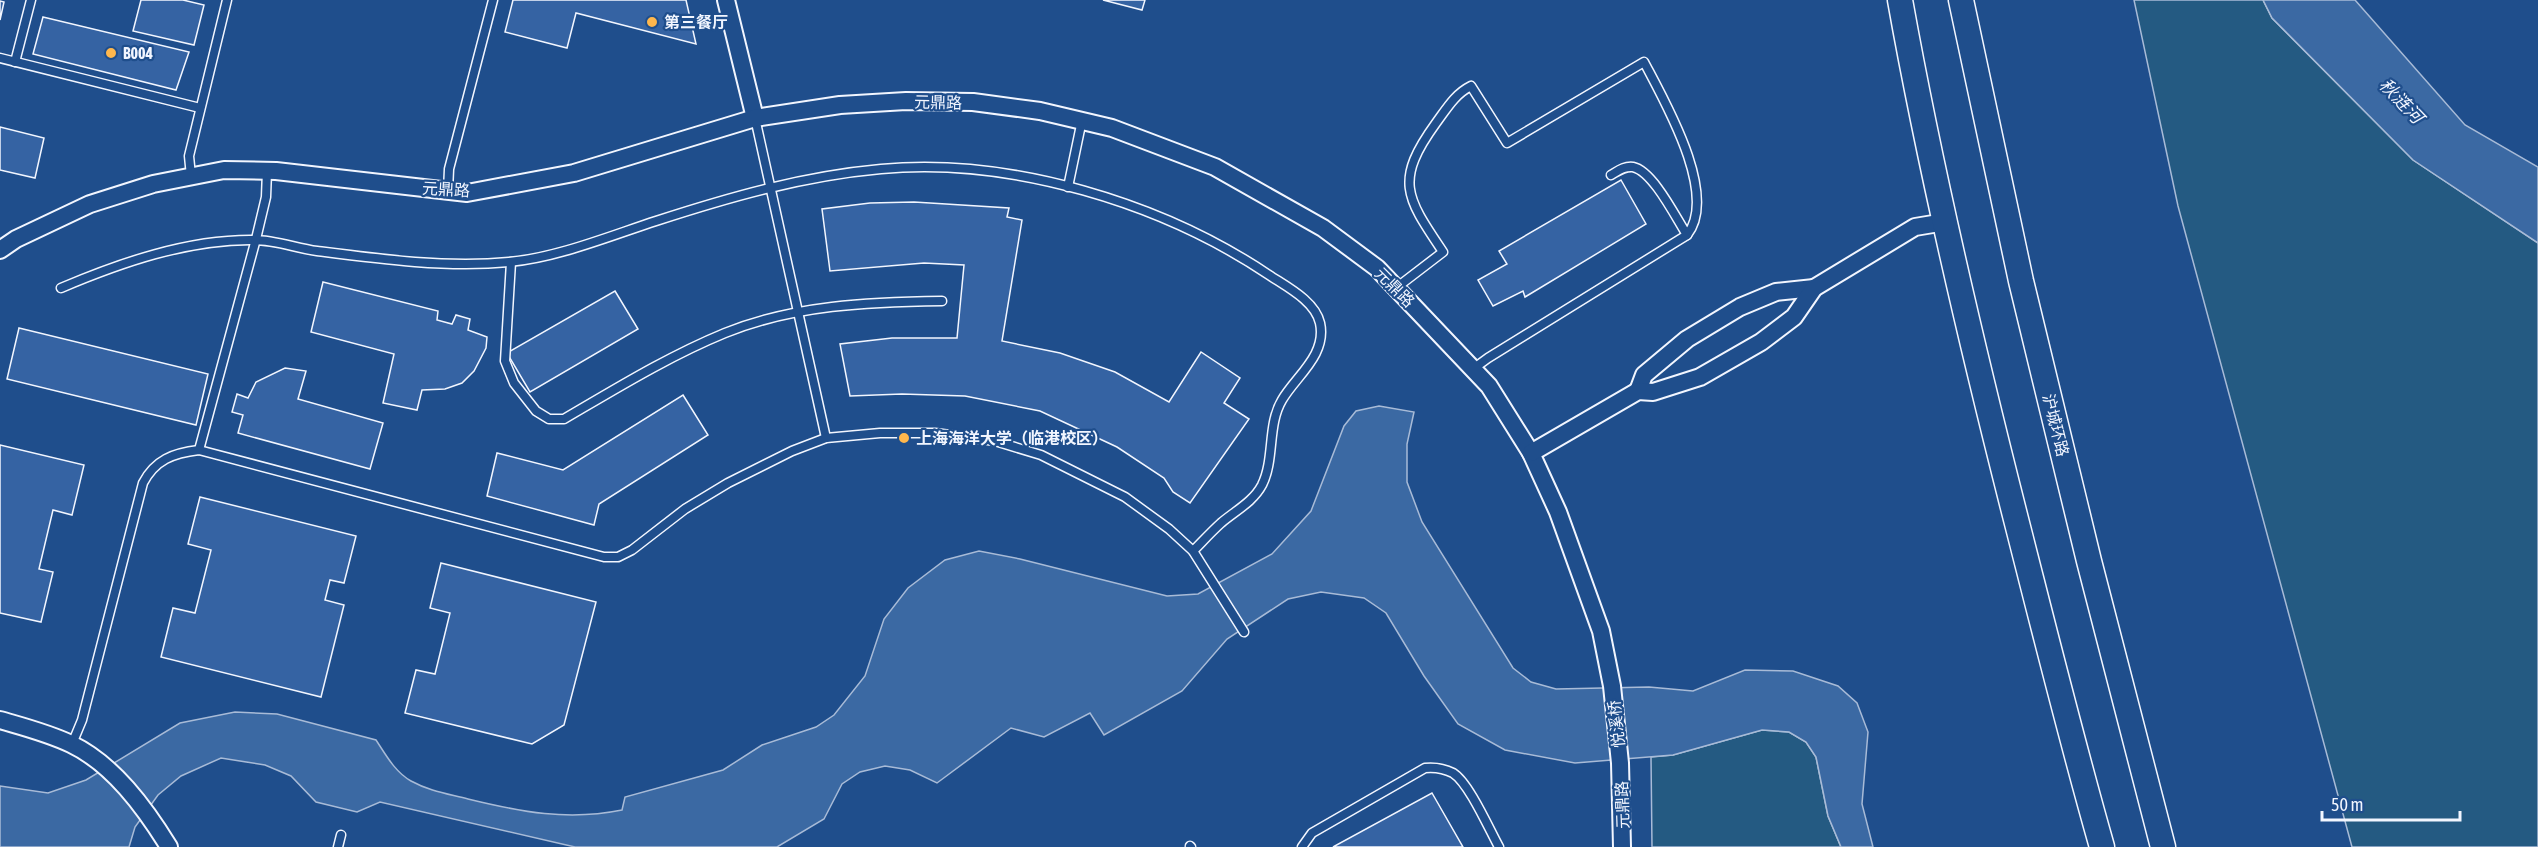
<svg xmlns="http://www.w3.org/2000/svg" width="2538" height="847" font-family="'Asap Condensed','Noto Sans SC',sans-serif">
<rect width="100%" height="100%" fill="#1f4e8c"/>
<g fill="#245a82" stroke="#a8bbd7" stroke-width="1.5">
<polygon points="2134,0 2263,0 2272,18 2413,160 2538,243 2538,847 2352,847 2178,206"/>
<polygon points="1762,730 1789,732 1806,742 1816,757 1828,816 1841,847 1652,847 1651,757 1673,755"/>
</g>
<g fill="#3b69a3" stroke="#a8bbd7" stroke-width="1.5">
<polygon points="2263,0 2355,0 2465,125 2538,167 2538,243 2413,160 2272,18"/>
<path d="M1379,406l35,6 -7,32v38l15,40 91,146 18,14 25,7 93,-2 44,4 52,-21 48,1 45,15 19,17 11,29 -6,72 11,43h-32l-13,-31 -12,-59 -10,-15 -17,-10 -27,-2 -89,25 -98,8 -70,-13 -47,-26 -34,-48 -38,-63 -22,-15 -43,-6 -33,7 -61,40 -45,52 -78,44 -14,-22 -46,24 -33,-9 -74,55 -27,-13 -25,-4 -25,6 -18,12 -18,35 -47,28h-202l-195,-45 -23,10 -41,-10 -25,-26 -26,-11 -44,-7 -40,18 -23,19 -23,32 -6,20h-129v-61l48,7 38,-13 94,-57 55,-11 42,2 99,26c10,15 19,32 35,41 18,10 38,13 57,18 53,13 100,22 154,11l3,-13 98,-27 39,-25 54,-18 18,-12 31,-39 19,-57 24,-31 37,-28 34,-9 41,8 147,37 31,-2 74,-40 39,-43 33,-85 12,-15z"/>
</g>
<g fill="#3563a3" stroke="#f2f6ff" stroke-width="1.5">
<polygon points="141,0 183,0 204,5 194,45 133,31"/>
<polygon points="513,0 686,0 696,44 576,13 567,48 505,32"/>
<polygon points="1103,0 1145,0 1142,10"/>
<polygon points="0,1 4,2 0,20"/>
<polygon points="43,17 189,52 176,90 33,54"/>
<polygon points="0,127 44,138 35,178 0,170"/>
<polygon points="1621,180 1646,224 1525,297 1523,291 1493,306 1478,280 1507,264 1499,251"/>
<polygon points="914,202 1009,208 1007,217 1022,220 1002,341 1060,353 1115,372 1169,402 1201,352 1240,378 1224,403 1249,419 1190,503 1173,492 1164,478 1117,447 1040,411 965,396 902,394 850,396 840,344 892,338 957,338 964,265 924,263 830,271 822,209 870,203"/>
<polygon points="323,282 438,311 437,320 452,324 456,315 470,319 468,330 487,337 486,348 474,371 462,383 445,389 422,390 417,410 383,403 394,354 311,332"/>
<polygon points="615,291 638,329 530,392 507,353"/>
<polygon points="19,328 208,374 196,425 7,379"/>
<polygon points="285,368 306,371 298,399 383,423 370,469 238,433 243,415 232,412 237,394 248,398 256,382"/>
<polygon points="683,395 708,435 599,504 594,525 487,496 497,453 563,470"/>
<polygon points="0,445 84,465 72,515 53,510 39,569 53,572 41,622 0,613"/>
<polygon points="200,497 356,536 344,583 330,580 325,600 344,605 321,697 161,657 173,608 195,613 211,550 188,544"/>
<polygon points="441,563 596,602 564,725 532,744 405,713 416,670 435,674 450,613 430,608"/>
<polygon points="1432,793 1463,847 1333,847"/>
</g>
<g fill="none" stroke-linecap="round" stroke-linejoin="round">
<g stroke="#f2f6ff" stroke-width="11">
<g id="lane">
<polyline points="0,58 200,108"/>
<polyline points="15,62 31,0"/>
<polyline points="755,118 826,438"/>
<path d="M1611,175c7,-4 13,-9 22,-8 20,4 43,51 54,68"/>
<polyline points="191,176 189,156 227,0"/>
<polyline points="1068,187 1082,120"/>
<polyline points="448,191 449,169 493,0"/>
<path d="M511,262l-6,99 9,22 22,28 13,8h15c53,-31 105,-63 161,-86 69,-28 144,-31 217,-32"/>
<path d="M61,288c59,-25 127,-49 193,-48 21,0 42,8 63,11 62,8 129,17 192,11 47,-4 101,-26 147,-41 74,-24 147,-45 225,-52 130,-12 281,34 388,106 18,12 46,26 51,48 7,32 -24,53 -38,77 -15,25 -7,59 -20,85 -9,17 -27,26 -41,38 -10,9 -19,19 -28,28"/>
<path d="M1396,288l47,-36c-37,-55 -49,-71 -7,-129 11,-15 19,-29 35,-37l36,57 137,-81c21,40 75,133 43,173l-199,123 -15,11"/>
<polyline points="199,450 256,239 266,197 267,171"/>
<path d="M72,744l10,-24 61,-237c12,-23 30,-30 56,-33l405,107h14l14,-7 53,-41 43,-26 64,-32 34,-13 54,-5h55l60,8 46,14 84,42 44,32 24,22 51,81"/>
<polyline points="1190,846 1191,847"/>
<polyline points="338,847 341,835"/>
<path d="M1302,847l10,-14 113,-65c10,-1 18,0 28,5 16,10 36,56 46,74"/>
</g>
</g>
<g stroke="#f2f6ff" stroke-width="20">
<g id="street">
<polyline points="726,0 755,118"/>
<polyline points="0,250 16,239 90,204 153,184 224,170 276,171 467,193 574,173 755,118 840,105 906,101 973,102 1040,111 1112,128 1215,167 1323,228 1377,268 1489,386 1531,453 1558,512 1601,631 1612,686 1620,763 1622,847"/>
<polyline points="1638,391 1644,375 1687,339 1740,307 1776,292 1814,288"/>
<polyline points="1531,453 1638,391 1653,392 1700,377 1761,342 1794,317 1814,288 1915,227 1945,222"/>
<path d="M0,720c24,7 48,13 71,24 42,20 74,64 98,103"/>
</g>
</g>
<g stroke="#f2f6ff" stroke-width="27">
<g id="secondary">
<path d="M1900,0c32,179 74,355 119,531 27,106 53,211 83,316"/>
<polyline points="1961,0 2021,281 2089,561 2163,847"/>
</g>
</g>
<use href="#lane" stroke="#1f4e8c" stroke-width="8"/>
<use href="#street" stroke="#1f4e8c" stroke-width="16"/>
<use href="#secondary" stroke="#1f4e8c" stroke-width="24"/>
</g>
<g fill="#ffb74d" stroke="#1f4e8c" stroke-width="2">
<circle cx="652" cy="22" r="6"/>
<circle cx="111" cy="53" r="6"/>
<circle cx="904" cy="438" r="6"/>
</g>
<g text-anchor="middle" stroke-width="4.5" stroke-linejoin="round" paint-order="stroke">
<g font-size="16" font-weight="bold" fill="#f2f6ff" stroke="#1f4e8c" text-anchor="start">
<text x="664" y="28">第三餐厅</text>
<text x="123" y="59">B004</text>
<text x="916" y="444">上海海洋大学（临港校区）</text>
</g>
<g font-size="16" fill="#f2f6ff" stroke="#1f4e8c">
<text transform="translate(938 102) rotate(1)" y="6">元鼎路</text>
<text transform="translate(446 189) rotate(3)" y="6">元鼎路</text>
<text transform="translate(1395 287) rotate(45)" y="6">元鼎路</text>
<text transform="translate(2056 425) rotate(76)" y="6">沪城环路</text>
<text transform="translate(1616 724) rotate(-96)" y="6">悦溪桥</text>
<text transform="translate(1622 805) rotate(-92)" y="6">元鼎路</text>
</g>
<g font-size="18" font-style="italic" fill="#f2f6ff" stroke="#1f4e8c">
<text transform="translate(2401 101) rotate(46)" y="6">秋涟河</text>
</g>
</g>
<path d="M2322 811v9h138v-9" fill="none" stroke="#f2f6ff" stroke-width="3"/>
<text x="2331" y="811" font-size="18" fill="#f2f6ff" stroke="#1f4e8c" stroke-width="4.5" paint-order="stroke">50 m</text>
</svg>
